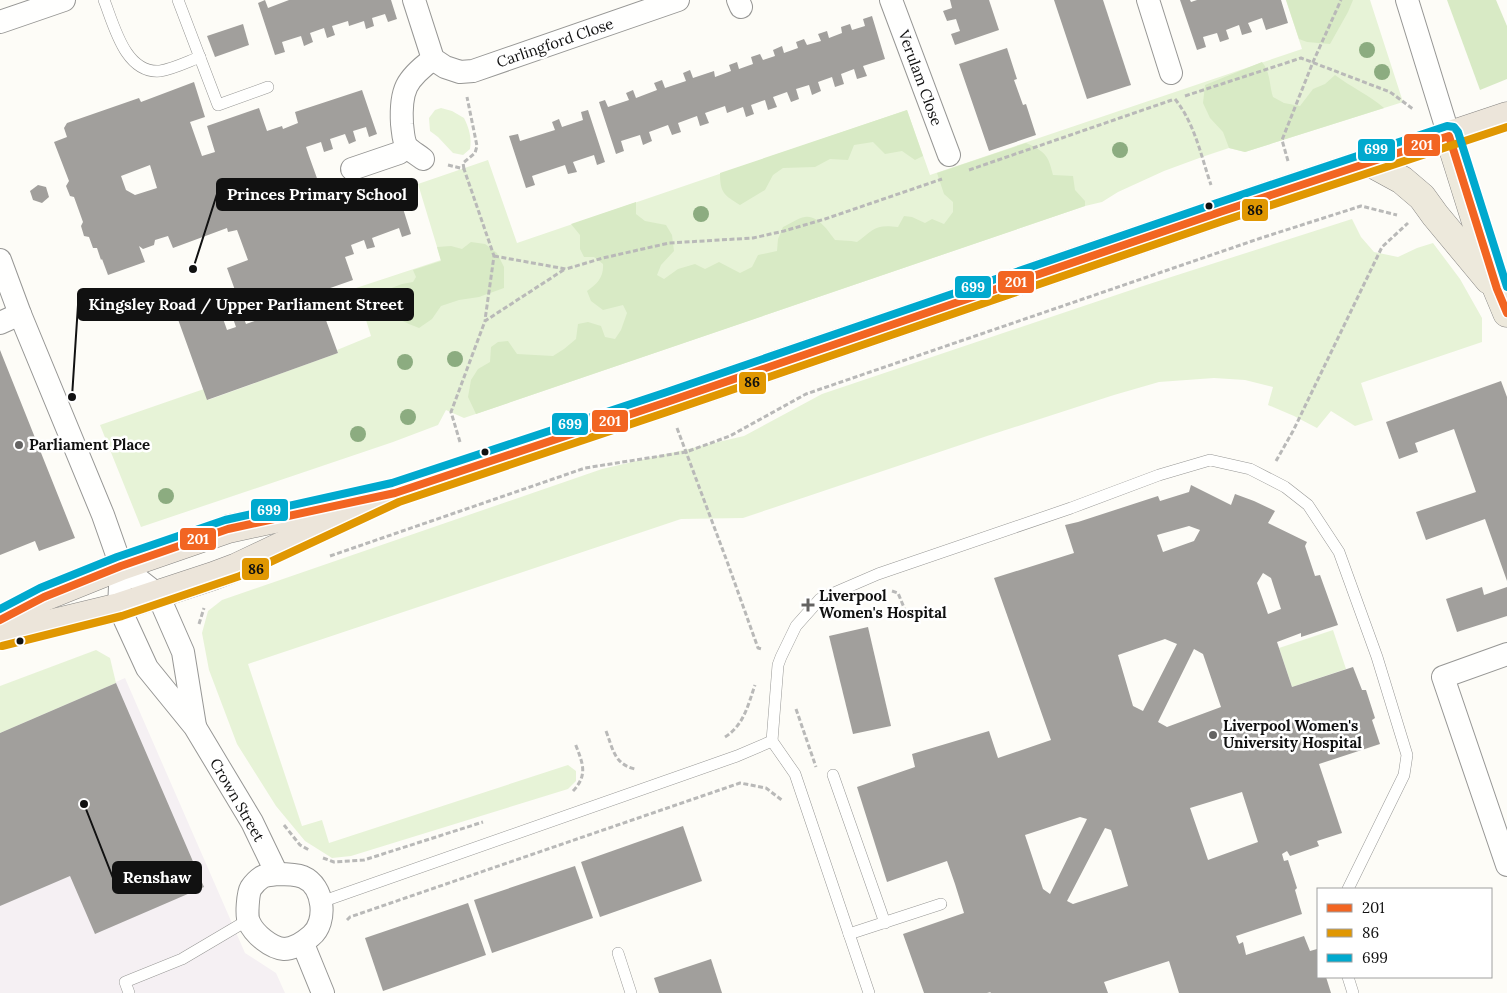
<svg xmlns="http://www.w3.org/2000/svg" width="1507" height="993" font-family="Lora,serif">
<rect width="100%" height="100%" fill="#fdfcf7"/>
<polygon fill="#f5f0f3" points="125,678 245,953 276,973 285,993 0,993 0,733"/>
<g fill="#e7f3d7">
<polygon points="1286,0 1370,0 1403,102 1245,152 1229,148 1202,157 1164,171 1118,192 1102,202 1085,206 464,418 446,410 438,425 393,442 141,527 100,425 204,389 208,400 338,353 337,350 371,336 356,288 441,260 418,184 488,160 517,243 907,110 930,175 1302,49"/>
<path d="M441,108l11,3 12,7c5,10 8,20 6,31l-7,6 -10,-2 -15,-16 -8,-6 -1,-13 6,-8z"/>
<polygon points="1352,219 1361,237 1374,252 1398,257 1417,248 1433,243 1460,279 1482,318 1482,342 1361,383 1373,420 1355,426 1331,411 1317,428 1294,416 1268,405 1273,387 1245,380 1214,378 1159,382 1114,395 987,436 743,518 681,519 248,664 302,826 322,820 329,843 568,765 576,771 576,781 568,789 351,856 332,858 305,841 276,806 237,744 209,670 202,633 208,611 222,600 602,469 744,436 822,394 1140,287"/>
<polygon points="1333,630 1346,669 1292,687 1279,648"/>
<polygon points="96,650 110,658 116,683 0,733 0,686"/>
</g>
<g fill="#d8eac5">
<polygon points="1286,0 1353,0 1348,12 1330,44 1307,42 1299,39"/>
<polygon points="1447,0 1496,0 1507,26 1507,79 1480,90"/>
<path d="M1262,62c9,11 7,23 11,35l11,6 16,3 13,-17 12,-5 10,-9c16,12 34,20 49,33l-139,44 -16,-4 -6,-16 -13,-14 -7,-15 2,-18z"/>
<path d="M907,110l16,46 -8,4 -13,-9 -17,3 -12,-12 -19,3 -6,15 -18,-1 -15,8 -32,1 -10,7 -8,15 -25,15c-16,-10 -20,-12 -20,-32z"/>
<path d="M1026,143c19,9 22,11 27,32l20,1 2,14 10,11v5l-609,208 -8,-17 3,-17 7,-11 12,-7 1,-15 7,-5 10,-1 9,13 36,2 11,-7 12,-10 2,-15 10,-2 13,4 4,11 10,2 6,-9 6,-17 -4,-8 -20,5 -12,-9 -4,-10c10,-7 17,-14 16,-27l-9,-7h-10l-4,-8v-14l-9,-11 65,-22v12l9,7 21,4 6,10 2,16 -13,14 -4,10 7,4 14,-10 17,-5 10,5 14,-7 21,11 12,-6 6,-12 19,-4 1,-12 5,-12c7,-3 15,-9 22,-10 13,-2 23,14 30,23l16,1 6,1c17,-13 18,-18 41,-15l6,-11 8,1 13,6 7,-4 12,5 9,-12v-10l-9,-8 -7,-21z"/>
<path d="M471,242l14,2 12,9 7,14v21l-25,9 -20,3 -18,6 -9,13 -13,9c-22,-9 -34,-13 -30,-39l13,-5 11,-2 3,-5 -3,-7 28,-9 -4,-14 14,-1 11,3z"/>
</g>
<g fill="#a19f9c" fill-rule="evenodd">
<polygon points="265,0 268,8 289,0 391,0 397,19 388,22 385,14 372,18 374,26 366,29 364,21 349,26 348,21 332,26 335,35 327,38 324,28 310,33 313,42 304,46 301,36 282,42 285,52 275,55 258,3"/>
<polygon points="950,0 989,0 999,30 955,45 951,34 960,31 956,19 947,21 943,11 952,8"/>
<polygon points="1054,0 1103,0 1131,85 1087,99"/>
<polygon points="1180,0 1190,0 1191,2 1197,0 1281,0 1288,23 1266,30 1262,18 1248,23 1252,32 1242,35 1239,25 1226,30 1229,39 1220,42 1217,33 1203,37 1206,47 1197,50"/>
<polygon points="872,16 885,59 863,66 867,76 857,79 854,69 841,74 844,84 835,87 832,77 818,82 821,91 812,95 809,85 796,89 799,99 791,102 787,92 773,97 777,107 768,110 765,100 751,105 754,114 746,117 743,107 727,113 725,106 705,113 709,123 700,126 697,116 678,123 681,132 672,135 668,125 649,132 652,141 643,145 640,135 621,141 624,151 616,154 599,102 605,100 608,107 629,100 626,93 633,90 636,98 657,90 654,83 662,80 665,88 686,81 683,73 690,70 693,78 714,71 715,77 731,71 729,65 737,62 739,69 753,64 751,57 760,54 763,60 775,56 773,50 782,46 784,53 798,48 796,42 804,39 807,45 821,41 818,34 827,31 829,38 842,33 841,27 850,24 852,30 865,26 863,19"/>
<polygon points="243,24 249,45 215,57 207,36"/>
<polygon points="1007,48 1017,79 1014,80 1023,105 1026,104 1036,135 989,151 959,64"/>
<path d="M194,82l11,35 -15,5 12,34 13,-4 -8,-26 52,-18 8,23 15,-5 1,3 15,-6 -3,-11 67,-22 15,44 -8,3 -3,-10 -13,4 3,10 -7,3 -4,-10 -15,5 3,10 -9,3 -3,-10 -15,5 3,9 18,50 10,-4 2,7 13,-4 -2,-7 8,-3 3,7 26,-9 -2,-7 10,-3 16,51 -9,3 -3,-9 -27,10 3,9 -8,2 -3,-9 -13,5 3,9 -9,3 8,23 -37,13 22,60 -131,47 -32,-89 40,-15 12,34 9,-3 -6,-17 32,-12 -1,-2 -21,8 -13,-36 21,-8 -11,-30 -9,2 -1,-4 -54,20 -5,-12 -13,4 -1,5 -11,4 -4,-3 6,16 -37,13 -6,-16 -1,1 -4,-12h-4l-4,-11 -5,-1 -3,-10 2,-4 -9,-25 -4,-1 -4,-10 3,-5 -15,-39 13,-5 -3,-9 3,-5 72,-25 2,4zM150,165l7,23 -22,7 -9,-5 -5,-14zM306,294l1,2 -32,11 2,6 -31,11 -3,-8z"/>
<polygon points="588,110 605,162 597,165 594,155 573,162 577,172 568,174 565,165 532,176 535,185 526,188 509,136 518,134 520,141 555,130 552,122 559,119 562,127 583,120 581,112"/>
<polygon points="38,185 46,187 49,197 42,203 33,200 30,191"/>
<polygon points="0,350 75,538 39,551 35,541 0,555"/>
<polygon points="1501,381 1507,397 1507,581 1485,519 1426,540 1416,512 1476,492 1454,429 1415,443 1418,452 1399,459 1386,422"/>
<path d="M1191,485l40,20 4,-11 19,7 21,10 -7,12 39,19 -2,4 10,30 5,-1 18,50 -37,12v-4l-24,9 15,45 61,-20 9,23h4l9,28 -3,2 8,24 -61,20 23,69 -25,8 2,5 -29,10 -3,-5 -5,3 2,7 4,-1 9,28 -2,2 7,24 -66,22 3,8 4,-2 3,13 58,-19 6,15 7,-2 1,28h8l5,16h-152l-10,-32 -65,21 4,11h-118l1,-1 -4,1h-63l-21,-59 61,-21 -9,-29 -8,-23 -60,21 -30,-95 58,-20 -3,-13 77,-23 9,27 53,-18 -57,-162 80,-25 -9,-28 13,-3 80,-26 2,5 29,-9zM1189,526l11,4 -6,11 -31,11 -6,-17zM1263,573l8,5 10,31 -13,5 -11,-31zM1165,639l12,5 -34,67 -10,-5 -15,-51zM1194,649l9,5 18,53 -54,20 -9,-5zM1242,792l16,50 -50,18 -18,-52zM1080,817l7,2 -37,75 -7,-5 -18,-54zM1105,828l6,2 17,56 -55,18 -6,-3z"/>
<polygon points="1482,587 1484,595 1507,587 1507,616 1457,632 1446,599"/>
<polygon points="868,627 891,726 853,734 829,636"/>
<polygon points="116,683 204,887 95,934 70,876 0,906 0,733"/>
<polygon points="683,826 702,881 600,917 581,862"/>
<polygon points="575,866 593,918 492,953 474,900"/>
<polygon points="468,903 486,955 383,991 365,938"/>
<polygon points="711,959 722,993 659,993 654,978"/>
</g>
<g fill="none" stroke-linecap="round" stroke-linejoin="round">
<g stroke="#979795" stroke-width="12">
<g id="service">
<path d="M104,0c10,25 21,74 56,71 13,-2 27,-9 40,-14"/>
<polyline points="178,0 218,105 268,87"/>
<polyline points="833,775 885,923"/>
<polyline points="321,902 737,756 772,741"/>
<polyline points="849,934 941,904"/>
<polyline points="618,953 631,993"/>
<polyline points="1348,977 1353,993"/>
<polyline points="129,993 125,982 182,959 248,920"/>
<polyline points="869,993 795,774 772,741 778,665 781,657 796,626 820,599 878,574 1071,508 1159,475 1210,460 1250,469 1285,487 1308,505 1339,552 1377,657 1407,755 1404,775 1348,889"/>
</g>
</g>
<g stroke="#979795" stroke-width="24">
<g id="minor">
<polyline points="414,0 433,59 445,67 460,72 473,71 678,0"/>
<polyline points="738,0 741,7"/>
<polyline points="891,0 949,155"/>
<polyline points="1148,0 1171,73"/>
<polyline points="1407,0 1449,136"/>
<polyline points="0,22 64,0"/>
<path d="M423,159c-5,-4 -12,-8 -16,-12 -4,-6 -4,-16 -5,-23 -2,-34 4,-45 31,-65"/>
<polyline points="352,169 399,153 407,147"/>
<polyline points="0,260 20,314 103,515 121,566 119,607 147,668 195,727 252,822 277,874"/>
<polyline points="0,323 20,314"/>
<polyline points="121,566 158,595 183,652 195,726"/>
<polyline points="1507,654 1443,677 1507,865"/>
<path d="M277,874c8,0 18,0 26,3 21,9 25,45 8,59 -7,6 -17,13 -27,13 -13,-1 -30,-15 -35,-27 -3,-6 -1,-29 2,-34 2,-3 8,-9 11,-11 4,-2 10,-2 15,-3z"/>
<polyline points="303,944 323,993"/>
</g>
</g>
<g stroke="#858482" stroke-width="29">
<g id="primary">
<polyline points="1449,136 1497,289 1507,313"/>
<polyline points="1369,162 1402,180 1422,197 1435,215 1489,280"/>
</g>
</g>
<g stroke="#858482" stroke-width="29">
<g id="trunk">
<polyline points="0,620 44,597 121,566 228,529 395,493 667,402 1220,212 1507,116"/>
<polyline points="0,636 119,607 213,576 237,567 351,513"/>
</g>
</g>
<g stroke="#b9b9b8" stroke-width="3" stroke-dasharray="5 2.5" stroke-linecap="butt">
<polyline points="1185,96 1301,58 1390,92 1413,109"/>
<path d="M1175,99c20,25 26,57 36,86"/>
<polyline points="1288,161 1282,140 1313,62 1341,0"/>
<polyline points="448,165 464,169 494,256 485,320"/>
<polyline points="464,169 463,163 475,153 477,146 467,97"/>
<polyline points="969,170 1172,100"/>
<polyline points="494,256 566,269 603,258 669,243 753,238 784,231 825,219 942,179"/>
<polyline points="677,428 728,564 758,648 762,649"/>
<polyline points="460,442 451,412 485,321 565,269"/>
<polyline points="1276,461 1293,431 1382,247 1408,223"/>
<polyline points="330,556 585,468 686,452 730,436 806,394 1261,238 1361,206 1397,215"/>
<polyline points="892,591 898,593 905,610"/>
<polyline points="199,624 204,608"/>
<polyline points="796,709 816,767"/>
<path d="M606,731c7,18 8,33 29,38"/>
<path d="M725,737c19,-12 23,-32 30,-52"/>
<path d="M573,791c16,-17 9,-29 2,-48"/>
<polyline points="284,825 300,845 309,850"/>
<polyline points="323,858 334,862 364,860 483,822"/>
<polyline points="347,920 350,917 740,783 766,788 783,801"/>
</g>
<use href="#service" stroke="#fffffe" stroke-width="11"/>
<use href="#minor" stroke="#fffffe" stroke-width="22"/>
<use href="#primary" stroke="#ede9dc" stroke-width="28"/>
<use href="#trunk" stroke="#ece5da" stroke-width="28"/>
<g stroke="#fff" stroke-width="11">
<polyline id="bus-1" points="0,620 44,597 121,566 228,529 395,493 667,402 1220,212 1449,136 1497,289 1507,313"/>
</g>
<g stroke="#fff" stroke-width="11">
<polyline id="bus-2" points="2,646 122,616 240,576 399,502 670,411 1223,221 1507,127"/>
</g>
<g stroke="#fff" stroke-width="11">
<polyline id="bus-3" points="0,609 40,588 117,557 225,520 392,483 664,393 1217,203 1447,126 1454,127 1458,132 1507,287"/>
</g>
<use href="#bus-1" stroke="#f26522" stroke-width="8"/>
<use href="#bus-2" stroke="#e09702" stroke-width="8"/>
<use href="#bus-3" stroke="#00a9ce" stroke-width="8"/>
</g>
<g fill="#8cac80">
<circle cx="1367" cy="50" r="8"/>
<circle cx="1382" cy="72" r="8"/>
<circle cx="1120" cy="150" r="8"/>
<circle cx="701" cy="214" r="8"/>
<circle cx="455" cy="359" r="8"/>
<circle cx="405" cy="362" r="8"/>
<circle cx="408" cy="417" r="8"/>
<circle cx="358" cy="434" r="8"/>
<circle cx="166" cy="496" r="8"/>
</g>
<g fill="#111" stroke="#fff" stroke-width="2">
<circle cx="1209" cy="206" r="4.5"/>
<circle cx="485" cy="452" r="4.5"/>
<circle cx="20" cy="641" r="4.5"/>
</g>
<g fill="#646362" stroke="#fff" stroke-width="2">
<circle cx="19" cy="445" r="5"/>
<path d="M805.5 597.5h5v5h5v5h-5v5h-5v-5h-5v-5h5z"/>
<circle cx="1213" cy="735" r="5"/>
</g>
<g text-anchor="middle" stroke-width="5" stroke-linejoin="round" paint-order="stroke">
<g font-size="15" fill="#111" stroke="#fff">
<text transform="translate(555 43) rotate(-19)" y="5">Carlingford Close</text>
<text transform="translate(920 78) rotate(70)" y="5">Verulam Close</text>
<text transform="translate(237 800) rotate(60)" y="5">Crown Street</text>
</g>
<g font-size="15" font-weight="bold" fill="#111" stroke="#fff" text-anchor="start">
<text x="29" y="450">Parliament Place</text>
<text x="819" y="601">Liverpool<tspan x="819" dy="17">Women's Hospital</tspan></text>
<text x="1223" y="731">Liverpool Women's<tspan x="1223" dy="17">University Hospital</tspan></text>
</g>
</g>
<path fill="none" stroke="#111" stroke-width="2" d="M193 269L217 194M72 397L78 305M84 804L113 878"/>
<g fill="#111" stroke="#fff" stroke-width="2">
<circle cx="193" cy="269" r="5"/>
<circle cx="72" cy="397" r="5"/>
<circle cx="84" cy="804" r="5"/>
</g>
<g fill="#111" stroke="#111" stroke-width="2">
<rect x="217" y="179" width="200" height="31" rx="5"/>
<rect x="78" y="289" width="335" height="31" rx="5"/>
<rect x="113" y="862" width="88" height="31" rx="5"/>
</g>
<g font-size="16" text-anchor="middle" font-weight="bold" fill="#fff">
<text x="317" y="200">Princes Primary School</text>
<text x="246" y="310">Kingsley Road / Upper Parliament Street</text>
<text x="157" y="883">Renshaw</text>
</g>
<g stroke="#fff" stroke-width="2">
<rect x="1403" y="133" width="38" height="24" rx="5" fill="#f26522"/>
<rect x="1357" y="138" width="39" height="24" rx="5" fill="#00a9ce"/>
<rect x="1241" y="198" width="28" height="24" rx="5" fill="#e09702"/>
<rect x="997" y="270" width="38" height="24" rx="5" fill="#f26522"/>
<rect x="954" y="275" width="38" height="24" rx="5" fill="#00a9ce"/>
<rect x="738" y="371" width="29" height="24" rx="5" fill="#e09702"/>
<rect x="591" y="409" width="38" height="24" rx="5" fill="#f26522"/>
<rect x="551" y="412" width="38" height="24" rx="5" fill="#00a9ce"/>
<rect x="250" y="498" width="39" height="24" rx="5" fill="#00a9ce"/>
<rect x="179" y="527" width="38" height="24" rx="5" fill="#f26522"/>
<rect x="241" y="557" width="29" height="24" rx="5" fill="#e09702"/>
</g>
<g font-size="14" text-anchor="middle" font-weight="bold" fill="#fff">
<text x="1422" y="150">201</text>
<text x="1376" y="154">699</text>
<text x="1016" y="287">201</text>
<text x="973" y="292">699</text>
<text x="610" y="426">201</text>
<text x="570" y="429">699</text>
<text x="269" y="515">699</text>
<text x="198" y="544">201</text>
</g>
<g font-size="14" text-anchor="middle" font-weight="bold" fill="#111">
<text x="1255" y="215">86</text>
<text x="752" y="387">86</text>
<text x="256" y="574">86</text>
</g>
<rect x="1317" y="888" width="175" height="90" fill="#ffffff" stroke="#a0a0a0"/>
<rect x="1327" y="904" width="25" height="8" fill="#f26522" stroke="#a0a0a0"/>
<text x="1362" y="913" font-size="15" fill="#111111">201</text>
<rect x="1327" y="929" width="25" height="8" fill="#e09702" stroke="#a0a0a0"/>
<text x="1362" y="938" font-size="15" fill="#111111">86</text>
<rect x="1327" y="954" width="25" height="8" fill="#00a9ce" stroke="#a0a0a0"/>
<text x="1362" y="963" font-size="15" fill="#111111">699</text>
</svg>
